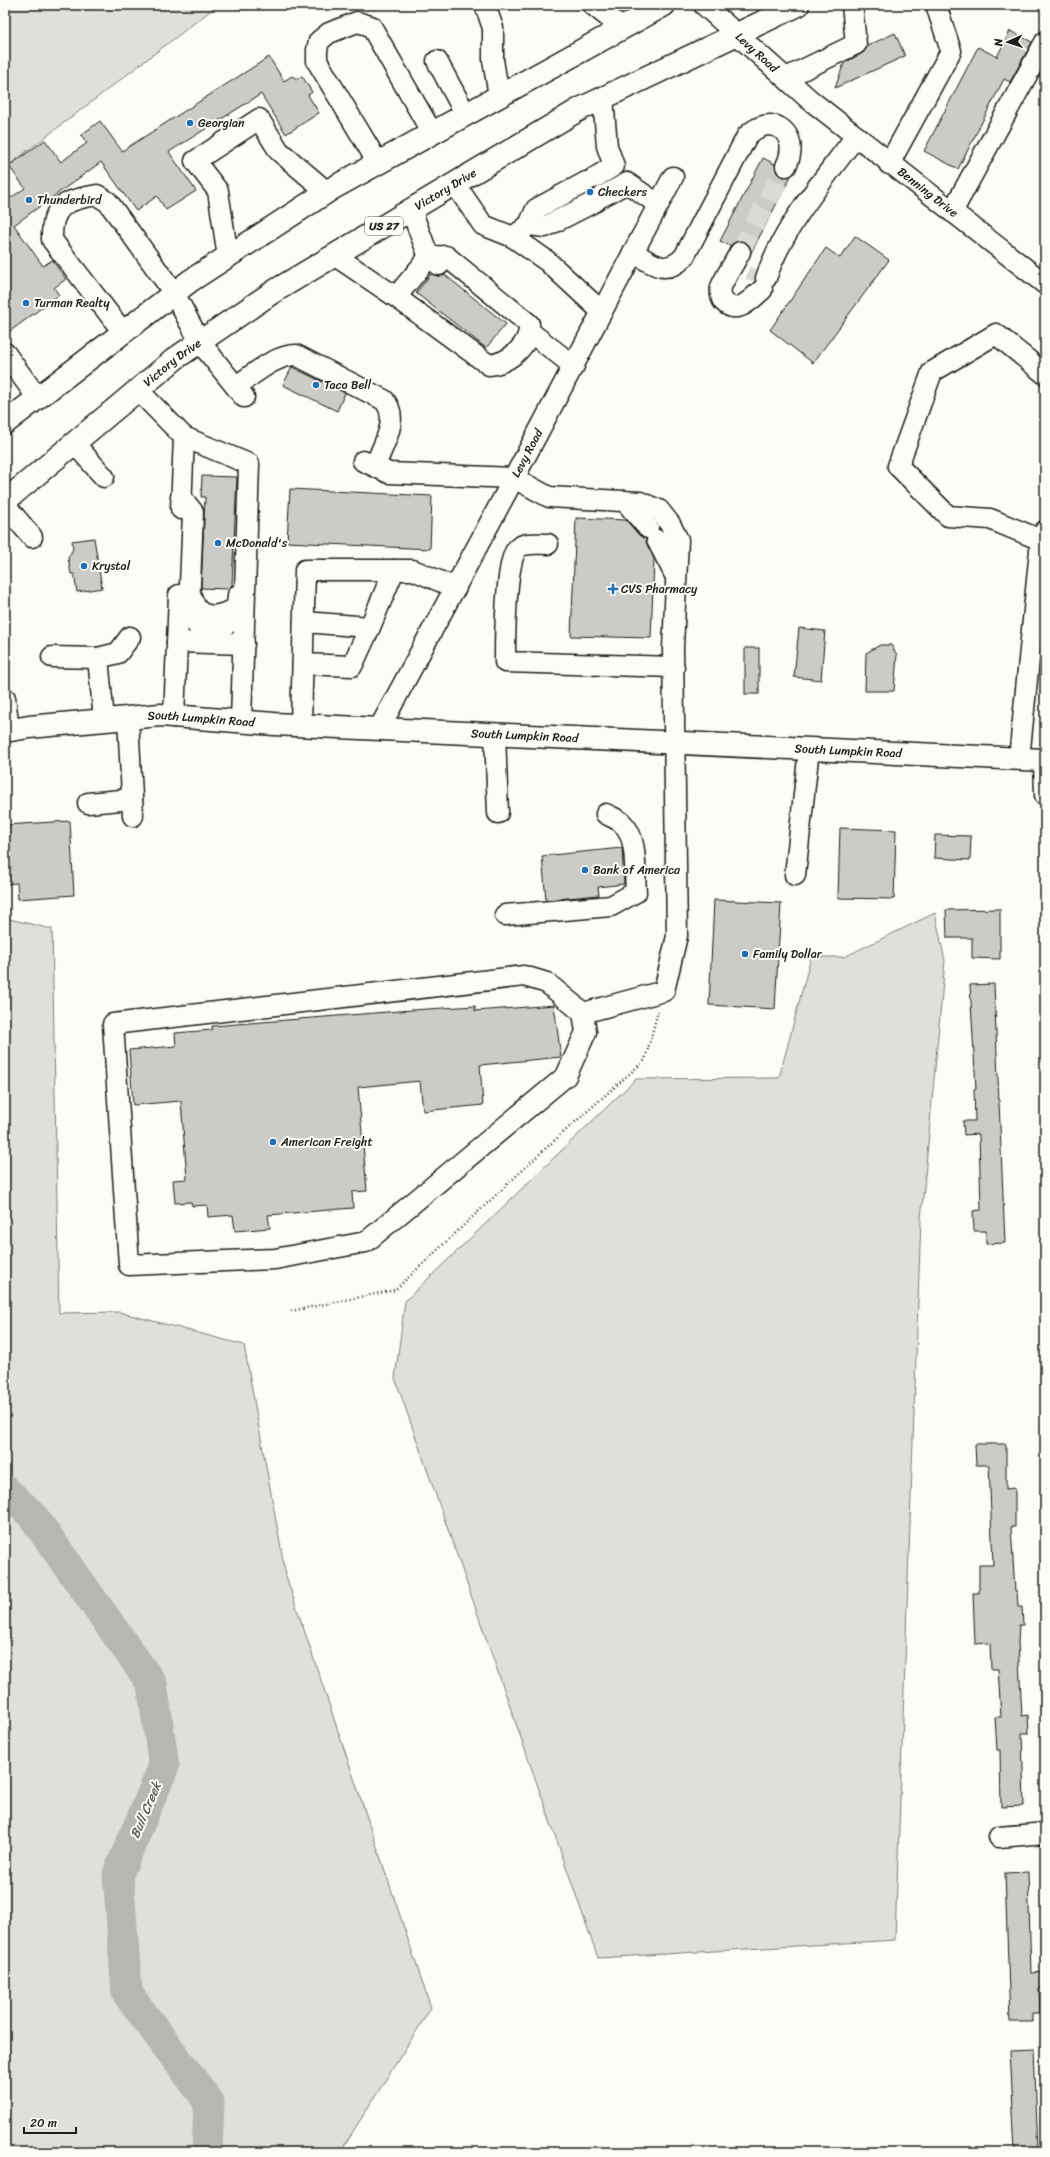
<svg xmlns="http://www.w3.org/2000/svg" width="1050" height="2157" font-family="Sriracha,sans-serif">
<rect width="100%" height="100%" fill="#fdfcf7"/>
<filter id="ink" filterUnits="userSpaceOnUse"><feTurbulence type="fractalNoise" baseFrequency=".025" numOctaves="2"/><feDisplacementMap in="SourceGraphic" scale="8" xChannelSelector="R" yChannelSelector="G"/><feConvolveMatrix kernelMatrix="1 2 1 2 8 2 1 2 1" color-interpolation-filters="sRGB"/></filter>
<g filter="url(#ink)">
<g fill="#e0dfdb" stroke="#7e7e7c">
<polygon points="5,5 218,5 5,168"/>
<polygon points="935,913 945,961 921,1219 895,1940 598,1958 395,1378 405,1301 636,1079 779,1078 811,957 844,957"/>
<polygon points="5,918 52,929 59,1313 119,1312 244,1345 286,1576 431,2008 340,2152 5,2152"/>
</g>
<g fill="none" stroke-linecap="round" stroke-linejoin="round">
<polyline stroke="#b7b6b2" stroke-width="31" points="5,1490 32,1515 152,1684 164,1766 118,1874 127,1993 209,2102 207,2152"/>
</g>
<g fill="#cccbc8" stroke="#1c1c1c">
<polygon points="1010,31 1032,42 1010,82 1004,79 958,169 924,151 978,47 997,57"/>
<polygon points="895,33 905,56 835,88 844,63 861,54 867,46"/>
<polygon points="269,57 284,81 292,76 297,79 302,76 312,92 308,95 319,113 286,134 261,94 169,152 196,191 166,210 157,196 136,211 101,162 14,225 43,266 52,260 66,279 54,288 59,295 5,335 5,202 25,188 9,166 45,140 61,162 87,143 81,135 100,121 122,151"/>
<polygon points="763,158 775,164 777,173 782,177 791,176 751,253 750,246 745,242 739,241 730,246 720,241"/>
<polygon points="855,236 889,260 813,363 770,330 826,248 840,258"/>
<polygon points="431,274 438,276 445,275 506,324 486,348 416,293"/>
<polygon points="292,367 345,393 337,411 283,385"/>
<polygon points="202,476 237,477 232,585 228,589 201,588 205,497 201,497"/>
<polygon points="290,489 432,496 430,549 287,542"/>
<polygon points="576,518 626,520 639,535 646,539 654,559 651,638 571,636"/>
<polygon points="94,538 102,588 77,592 74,574 71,574 68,558 73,549 72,541"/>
<polygon points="799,628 825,631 821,680 794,677"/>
<polygon points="880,645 891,645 897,655 894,691 865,691 866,653"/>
<rect x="745" y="648" width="14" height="46"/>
<polygon points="70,821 74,895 18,899 17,883 5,884 5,825"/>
<polygon points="840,828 896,830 894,899 838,898"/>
<polygon points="935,835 971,836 970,860 934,858"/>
<polygon points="622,848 624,884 598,887 599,895 546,900 542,856"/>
<polygon points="714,900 781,903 775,1009 709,1005"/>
<polygon points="1000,909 1000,959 972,958 972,938 947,938 946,910"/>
<polygon points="994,984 1005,1243 986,1244 986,1231 974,1231 973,1211 981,1210 979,1134 964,1135 963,1121 975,1121 974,1089 976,1089 970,985"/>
<polygon points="554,1005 561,1057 480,1065 483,1105 423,1111 420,1081 358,1087 367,1191 352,1192 353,1208 268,1215 270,1228 235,1231 233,1215 208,1217 207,1205 192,1206 191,1202 175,1203 173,1180 187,1179 181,1101 133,1105 129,1050 176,1046 175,1033 212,1030 212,1026 412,1010 475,1006 475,1011"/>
<polygon points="975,1444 1006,1444 1006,1489 1015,1488 1015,1527 1011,1527 1015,1591 1017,1591 1018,1607 1022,1607 1023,1625 1019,1625 1018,1642 1022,1716 1028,1715 1029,1733 1022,1733 1024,1806 1001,1807 1000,1750 997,1750 995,1717 1001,1717 998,1669 991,1669 990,1643 975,1644 973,1593 979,1593 979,1565 993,1565 989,1465 976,1465"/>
<polygon points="1028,1872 1031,1973 1045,1972 1045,1987 1039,1988 1040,2013 1032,2013 1032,2022 1010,2022 1005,1873"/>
<polygon points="1034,2049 1038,2152 1015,2152 1010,2050"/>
</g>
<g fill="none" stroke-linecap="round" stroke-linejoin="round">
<g stroke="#dbdad6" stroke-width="20" stroke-dasharray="20 10" stroke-linecap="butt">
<polyline points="740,252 786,166"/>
<polyline points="755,282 759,270"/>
</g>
<g stroke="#1c1c1c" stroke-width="23">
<g id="minor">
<polyline points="485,5 493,28 493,60 499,96"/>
<polyline points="593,5 622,28"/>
<path id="s1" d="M704,5l106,95 235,184"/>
<polyline points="437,61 466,115"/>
<polyline points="786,78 856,44 852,5"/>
<polyline points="378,163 317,61 317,50 319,41 329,33 357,22 371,26 432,133"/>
<polyline points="889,164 951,51 936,5"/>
<polyline points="594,178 614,166 607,146 603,98"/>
<polyline points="455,184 483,225 513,237 529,225 545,227 596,201"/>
<polyline points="603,196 627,183 658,204"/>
<polyline points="411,210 429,257 439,265"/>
<polyline points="952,212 1045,42"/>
<polyline points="529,225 536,209 586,182"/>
<polyline points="513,237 547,261 602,312"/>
<path d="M633,252c19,12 33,24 51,5l63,-121c26,-26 55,-1 39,30"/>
<path d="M740,252c-5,10 -15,25 -19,35 -1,5 0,12 3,15 14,14 28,-4 38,-12"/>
<path d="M334,255l62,42 93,68c20,-2 42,-20 40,-41l-83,-68 -17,1 -33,40"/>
<polyline points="228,257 218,191 195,161 259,119 279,151 327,192"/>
<path d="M766,278c18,-53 57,-97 90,-142"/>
<path d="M123,332l-71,-92c-1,-35 14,-40 45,-45l11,7 66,91 26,49 44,55"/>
<polyline points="530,332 574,366"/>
<polyline points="5,353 37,397"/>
<path d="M236,386c17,-11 39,-31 60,-31l88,45c17,19 -2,46 -9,66"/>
<polyline points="138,390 184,437 249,464 241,721"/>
<polyline points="74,443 104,477"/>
<polyline points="363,461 389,473 514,478 549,497 640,502 659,510 670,524 678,540 673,648 677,936 664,991 583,1013"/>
<path d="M181,497l12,15 -4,97c11,40 48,22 49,-14"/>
<polyline points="625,501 648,528"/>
<polyline points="5,505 32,537"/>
<polyline points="181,509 184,437"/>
<polyline points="657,540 675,575"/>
<polyline points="1041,540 990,519 948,516 898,466 932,372 996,334 1045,374"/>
<path d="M548,544c-10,0 -23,-2 -30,4 -13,10 -13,95 -13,114l169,5"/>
<path d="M190,594c2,4 4,11 7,15 11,12 30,5 41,-2"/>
<polyline points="304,622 370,627 394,570"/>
<polyline points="177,642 244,644"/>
<polyline points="52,657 98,658 118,653 130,637"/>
<polyline points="98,658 104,720"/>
<polyline points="303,664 352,666 370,627"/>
<polyline points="5,698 9,730"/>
<polyline points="174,717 179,595"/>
<polyline points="128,718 133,816"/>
<polyline points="301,725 305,570 413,570 456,588"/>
<path id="s2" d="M379,729l135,-251 159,-301"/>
<polyline points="495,734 498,813"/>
<polyline points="1019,759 1041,540 1045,531"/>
<polyline points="1044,760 1045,795"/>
<polyline points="88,803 132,799"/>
<polyline points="795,875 809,749"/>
<path d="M505,915l106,-9 25,-14c-2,-20 3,-54 -14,-69 -4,-4 -11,-6 -16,-9"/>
<polygon points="524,976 547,983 583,1013 586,1032 566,1076 366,1242 275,1259 129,1265 113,1024"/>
<polyline points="999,1837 1045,1833"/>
</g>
</g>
<g stroke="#1c1c1c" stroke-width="25">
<g id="major">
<path id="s3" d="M5,731l24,-4 131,-12 114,9 771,36"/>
</g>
</g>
<g stroke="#1c1c1c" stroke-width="25">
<g id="highway">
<polyline points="5,423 190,281 333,188 664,5"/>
<path id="s4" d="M5,501l171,-143 97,-66 307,-183 218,-104"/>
</g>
</g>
<polyline stroke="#1c1c1c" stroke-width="2.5" stroke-dasharray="1 3" stroke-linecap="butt" points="291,1311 395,1290 546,1148 645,1060 658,1011"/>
<use href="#minor" stroke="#fdfcf7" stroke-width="20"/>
<use href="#major" stroke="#fdfcf7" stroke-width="22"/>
<use href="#highway" stroke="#fdfcf7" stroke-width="22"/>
</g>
</g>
<g fill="#1f6fb2" stroke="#fdfcf7" stroke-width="1.5">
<circle cx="190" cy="123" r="4"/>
<circle cx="590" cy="192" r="4"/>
<circle cx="29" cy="200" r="4"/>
<circle cx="26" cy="303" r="4"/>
<circle cx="316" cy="385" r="4"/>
<circle cx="218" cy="543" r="4"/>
<circle cx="84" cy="566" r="4"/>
<path d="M611 583h4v4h4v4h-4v4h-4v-4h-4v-4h4z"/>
<circle cx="585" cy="870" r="4"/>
<circle cx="745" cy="954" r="4"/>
<circle cx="273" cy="1142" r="4"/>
</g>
<g text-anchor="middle" stroke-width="4" stroke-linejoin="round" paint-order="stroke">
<rect fill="#fdfcf7" stroke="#605f5e" stroke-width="1" x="365" y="217" width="38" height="18" rx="3"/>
<g font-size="11" font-weight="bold" fill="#1c1c1c">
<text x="384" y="230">US 27</text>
</g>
<g font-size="12" fill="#1c1c1c" stroke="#fdfcf7">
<text dy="4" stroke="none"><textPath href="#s1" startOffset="71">Levy Road</textPath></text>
<text dy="4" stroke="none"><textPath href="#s4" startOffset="541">Victory Drive</textPath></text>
<text dy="4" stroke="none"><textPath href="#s1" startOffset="292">Benning Drive</textPath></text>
<text dy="4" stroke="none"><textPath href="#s4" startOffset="217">Victory Drive</textPath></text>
<text dy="4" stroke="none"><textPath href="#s2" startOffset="313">Levy Road</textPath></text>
<text dy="4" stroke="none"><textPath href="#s3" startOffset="197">South Lumpkin Road</textPath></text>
<text dy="4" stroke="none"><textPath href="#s3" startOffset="521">South Lumpkin Road</textPath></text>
<text dy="4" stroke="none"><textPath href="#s3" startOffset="845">South Lumpkin Road</textPath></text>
</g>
<g font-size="12" fill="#1c1c1c" stroke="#fdfcf7" text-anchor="start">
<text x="198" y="127">Georgian</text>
<text x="598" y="196">Checkers</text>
<text x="37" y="204">Thunderbird</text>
<text x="34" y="307">Turman Realty</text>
<text x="324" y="389">Taco Bell</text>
<text x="226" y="547">McDonald's</text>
<text x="92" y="570">Krystal</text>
<text x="621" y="593">CVS Pharmacy</text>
<text x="593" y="874">Bank of America</text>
<text x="753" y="958">Family Dollar</text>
<text x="281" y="1146">American Freight</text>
</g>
<g font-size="13" font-style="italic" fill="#5a5a58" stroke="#fdfcf7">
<text transform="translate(145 1810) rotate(-67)" y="5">Bull Creek</text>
</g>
</g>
<rect width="1050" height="2157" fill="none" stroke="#fdfcf7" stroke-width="20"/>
<rect x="10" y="10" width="1030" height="2137" fill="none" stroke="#1c1c1c" stroke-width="1.5" filter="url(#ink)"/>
<g transform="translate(1008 42) rotate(267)" stroke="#fdfcf7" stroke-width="3" paint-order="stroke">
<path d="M0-3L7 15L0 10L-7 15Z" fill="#1c1c1c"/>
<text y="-6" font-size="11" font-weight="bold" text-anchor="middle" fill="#1c1c1c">N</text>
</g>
<path d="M24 2127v6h52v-6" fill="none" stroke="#1c1c1c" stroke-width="2"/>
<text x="30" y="2127" font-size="12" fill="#1c1c1c" stroke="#fdfcf7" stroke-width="3" paint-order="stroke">20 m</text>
</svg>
